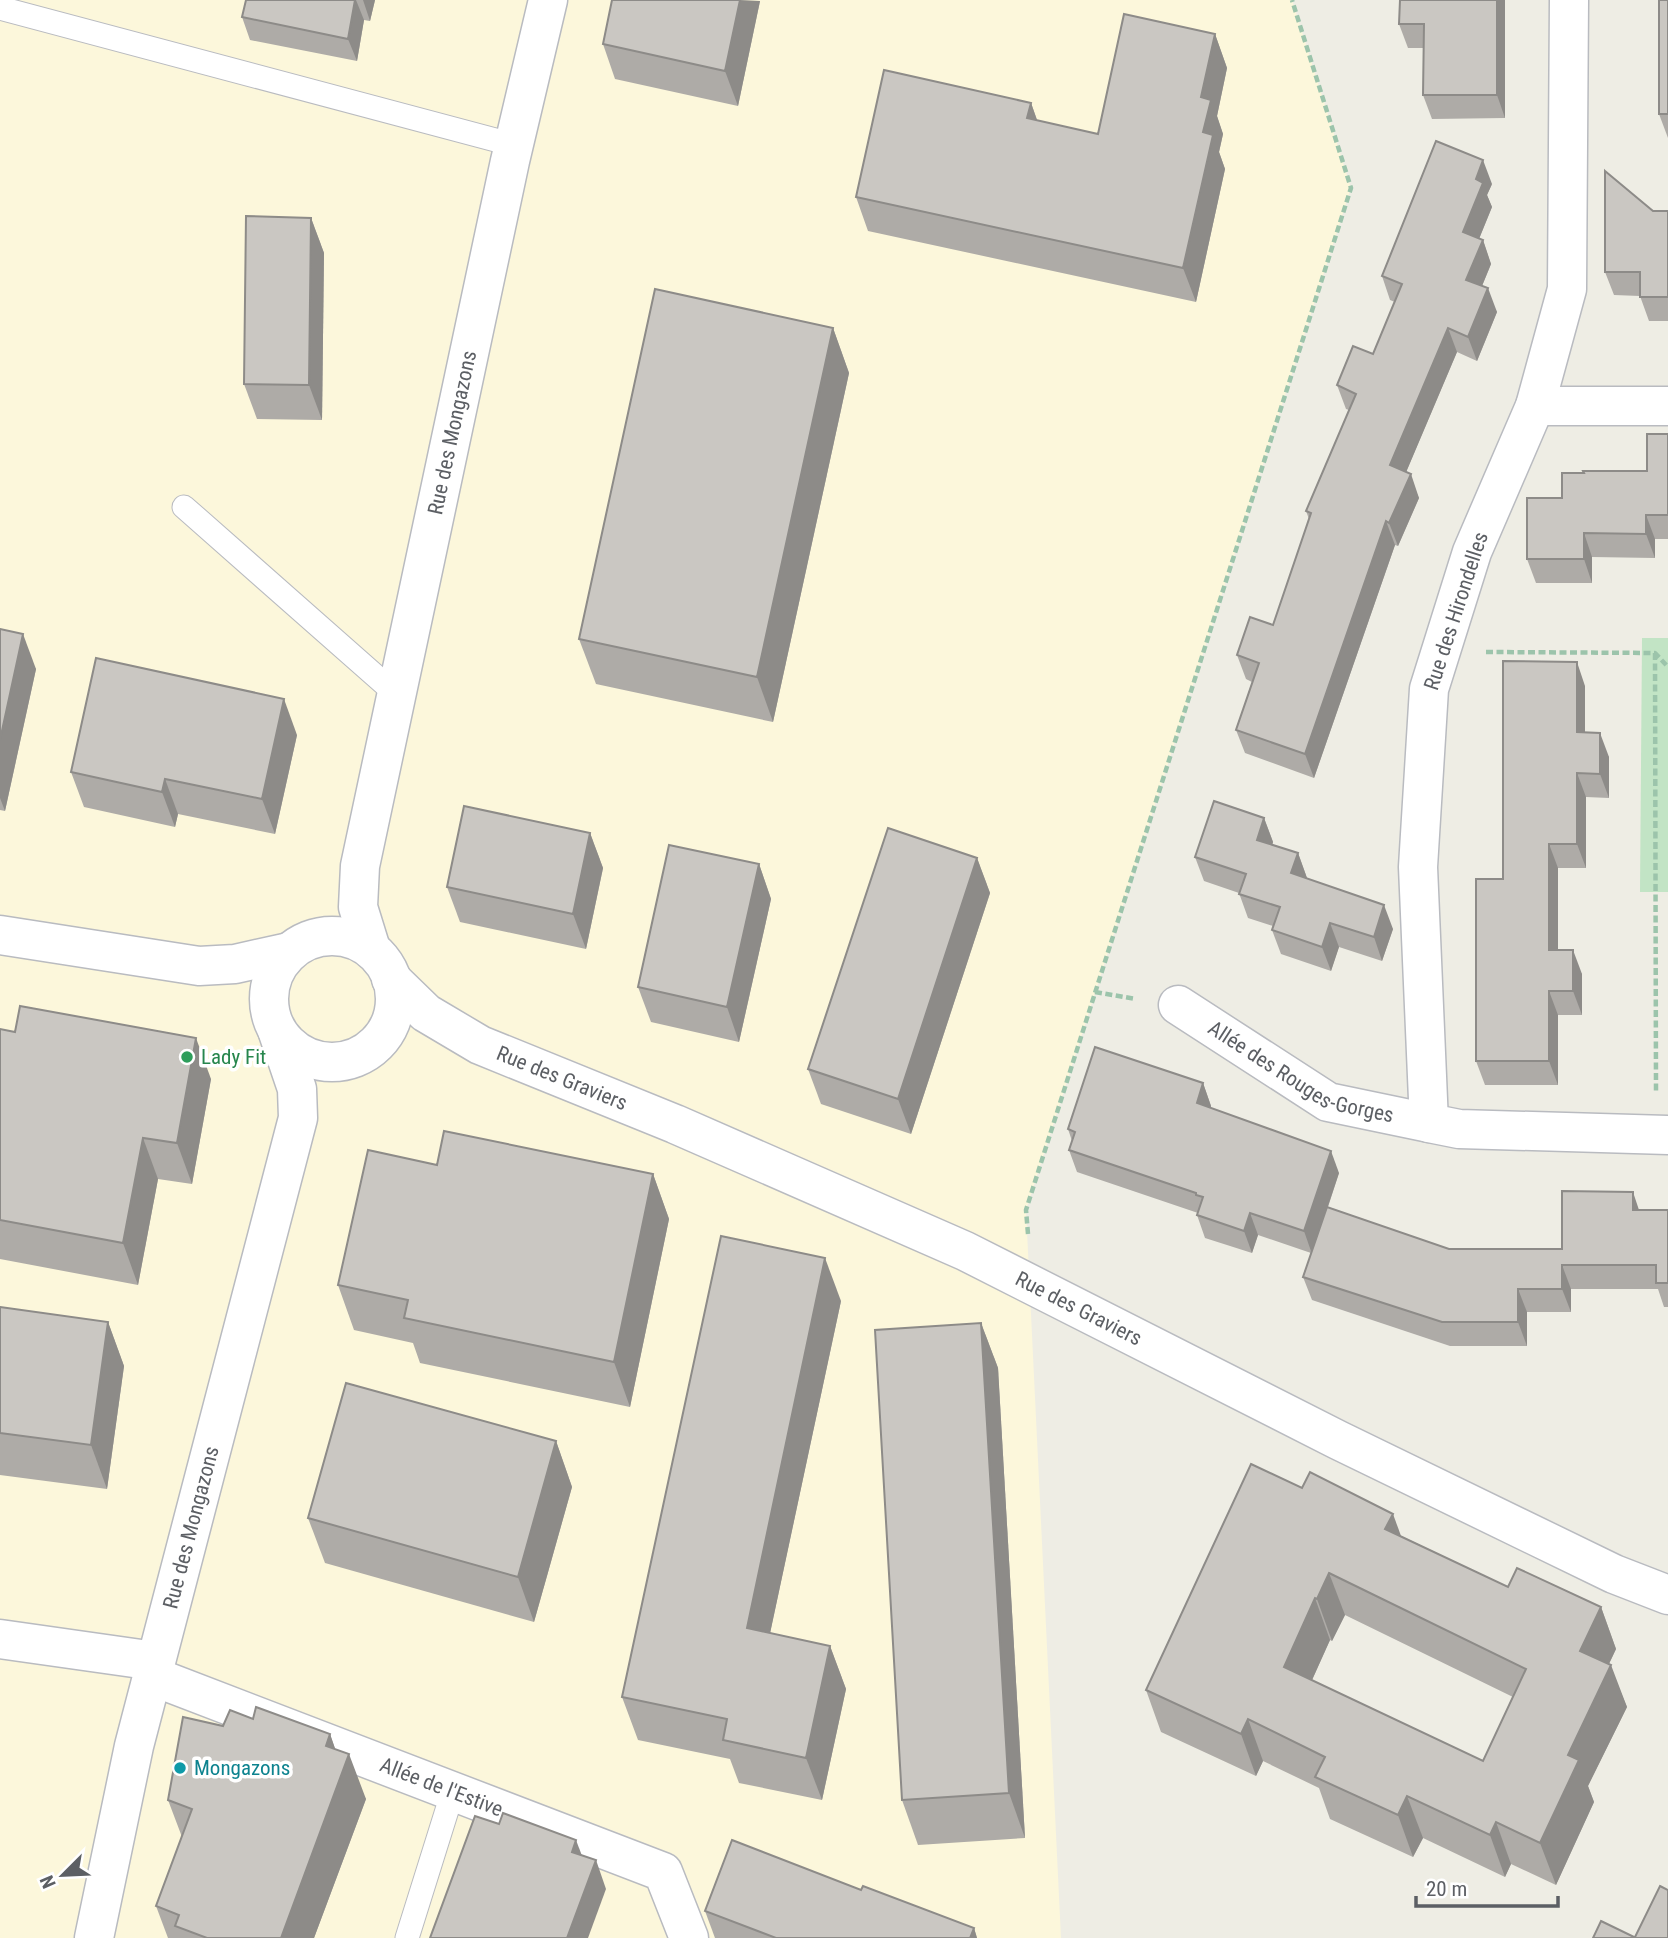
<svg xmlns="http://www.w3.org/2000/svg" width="1668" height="1938" font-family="'Roboto Condensed',sans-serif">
<rect width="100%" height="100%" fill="#eeede4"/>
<polygon fill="#fcf7db" points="0,0 1292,0 1351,188 1026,1210 1061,1938 0,1938"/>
<polygon fill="#c2e4c5" points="1642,638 1668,638 1668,892 1640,892"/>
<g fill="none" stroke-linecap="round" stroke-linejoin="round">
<g stroke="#b9bbc0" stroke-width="25">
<g id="lane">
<polyline points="0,8 514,145"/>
<polyline points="184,507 396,694"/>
<polyline points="407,1938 453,1791"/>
</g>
</g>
<g stroke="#b9bbc0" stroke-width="41">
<g id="street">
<polyline points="1569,0 1567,289 1535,406 1472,552 1429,689 1418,867 1429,1123 1459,1129 1668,1135"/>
<polyline points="1535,406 1668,406"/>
<polyline points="0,935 199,966 235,964 289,952"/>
<circle cx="332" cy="999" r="63"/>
<path id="s1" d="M371,949l-13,-42 2,-41 150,-705 38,-161"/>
<path id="s2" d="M391,979l35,34 54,32 195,79 290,127 373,189 276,134 54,21"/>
<path id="s3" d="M1178,1005l150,97 101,21"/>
<polyline points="0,1639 155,1661"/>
<path id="s4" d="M152,1676l511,196 26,66"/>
<path id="s5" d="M94,1938l40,-192 164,-628 -1,-29 -19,-56"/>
</g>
</g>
<g stroke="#9cc4ab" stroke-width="4.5" stroke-dasharray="7 3.5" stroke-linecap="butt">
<polyline points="1486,652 1655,653 1668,667"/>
<polyline points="1655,653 1656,1092"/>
<polyline points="1095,992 1136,999"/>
<polyline points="1028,1234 1026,1210 1351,188 1292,0"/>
</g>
<use href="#lane" stroke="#fff" stroke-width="23"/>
<use href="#street" stroke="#fff" stroke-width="38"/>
</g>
<g fill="#aeaba7" fill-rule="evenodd">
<polygon points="246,0 375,0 370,21 364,20 357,61 250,40 242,17"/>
<polygon points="1505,0 1505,118 1432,119 1423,95 1423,48 1408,48 1399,24"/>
<polygon points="1668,0 1668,138 1659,114"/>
<polygon points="760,1 738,106 615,79 603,44"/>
<polygon points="1215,34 1227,68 1217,116 1223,134 1219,152 1225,169 1196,302 868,231 856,197 1031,103 1037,120 1098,134"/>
<polygon points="1492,184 1487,195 1492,207 1479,239 1483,240 1491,264 1482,286 1497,312 1477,361 1457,352 1406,472 1419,498 1398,546 1395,545 1314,778 1245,753 1236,730 1252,682 1246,679 1237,655 1273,625 1309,519 1306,511 1349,410 1346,409 1337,385 1373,354 1395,302 1390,300 1382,276"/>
<polygon points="1653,211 1668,211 1668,321 1649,321 1640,296 1614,295 1605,272"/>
<polygon points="311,218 324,253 322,420 257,419 244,384"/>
<polygon points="833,328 849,373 773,722 596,684 579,639"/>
<polygon points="1668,434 1668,539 1655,539 1655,558 1592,557 1592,583 1536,583 1527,559 1562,498 1647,471"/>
<polygon points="0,629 36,669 5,811 0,810"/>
<polygon points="1585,686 1585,732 1609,757 1609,798 1586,797 1586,868 1558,868 1558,950 1582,974 1582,1015 1558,1015 1558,1085 1485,1085 1476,1061 1503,879"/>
<polygon points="297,735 275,834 178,814 175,827 84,807 71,772"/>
<polygon points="1264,818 1273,842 1272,845 1298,853 1307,878 1393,929 1382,961 1339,947 1331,971 1281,954 1272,930 1273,926 1248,918 1239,893 1204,881 1195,857"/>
<polygon points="590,833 603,868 586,949 460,922 447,887"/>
<polygon points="977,858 990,893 911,1134 821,1104 808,1069"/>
<polygon points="759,864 771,899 739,1042 651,1022 638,987"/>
<polygon points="0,1029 211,1079 192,1184 158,1179 138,1285 0,1259"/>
<polygon points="1203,1083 1211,1106 1211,1108 1339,1173 1328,1207 1449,1249 1562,1249 1639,1210 1668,1210 1668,1307 1664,1307 1658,1289 1571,1289 1571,1312 1527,1312 1527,1346 1450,1346 1312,1300 1303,1277 1311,1253 1258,1235 1252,1253 1205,1238 1197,1215 1198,1213 1077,1172 1069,1150 1072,1141 1068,1129"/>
<polygon points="437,1165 653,1174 669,1219 630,1407 420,1363 413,1343 354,1330 338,1285"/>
<polygon points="841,1301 770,1633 830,1646 846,1689 822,1800 739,1783 730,1759 638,1740 622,1697"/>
<polygon points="0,1307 108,1322 124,1366 107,1489 0,1475"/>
<polygon points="981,1323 998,1368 1025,1838 918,1845 902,1800"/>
<polygon points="556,1441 572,1487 534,1622 325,1563 308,1518"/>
<path d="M1251,1464l257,123 93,20 15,42 -7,15 18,43 -39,79 6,16 -38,83 -45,-21 -6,13 -82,-39 -10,19 -83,-38 -11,-31 -56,-27 -7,15 -95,-44 -15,-42zM1345,1615l168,82 -30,64 -171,-81 18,-40 2,1z"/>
<polygon points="253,1719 330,1734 335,1749 366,1799 314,1938 168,1938 156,1906 182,1837 168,1800 223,1726"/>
<polygon points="861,1890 974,1928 977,1938 715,1938 705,1911"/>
</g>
<g fill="#8d8b88">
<polygon points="355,0 356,0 364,20 357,61 348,39"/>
<polygon points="363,0 375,0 370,21"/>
<polygon points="740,0 760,1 738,106 725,71"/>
<polygon points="1497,0 1505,0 1505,118 1497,95"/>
<polygon points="1215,34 1227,68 1217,116 1223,134 1219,152 1225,169 1196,302 1183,268 1201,97"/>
<polygon points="1031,103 1043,137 1027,118"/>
<polygon points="1483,160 1492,184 1487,195 1492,207 1472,256 1463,232 1476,179"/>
<polygon points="311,218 324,253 322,420 309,385"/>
<polygon points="1483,240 1491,264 1475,303 1466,280"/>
<polygon points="1488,288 1497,312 1477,361 1468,337"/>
<polygon points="833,328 849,373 773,722 757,677"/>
<polygon points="1448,328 1457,352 1399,489 1390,465"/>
<polygon points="1411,474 1419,498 1398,546 1389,523"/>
<polygon points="1646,515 1655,539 1655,558 1646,534"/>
<polygon points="1386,521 1395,545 1314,778 1305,754"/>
<polygon points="1584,533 1592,557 1592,583 1584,559"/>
<polygon points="23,634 36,669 5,811 0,798 0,740"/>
<polygon points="1577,662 1585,686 1585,756 1577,732"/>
<polygon points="284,699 297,735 275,834 262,799"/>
<polygon points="1600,733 1609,757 1609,798 1600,774"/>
<polygon points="1577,773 1586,797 1586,868 1577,844"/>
<polygon points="165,779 178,814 175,827 162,792"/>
<polygon points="1264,818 1273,842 1266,864 1257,840"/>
<polygon points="590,833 603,868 586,949 573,914"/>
<polygon points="1549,844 1558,868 1558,974 1549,950"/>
<polygon points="1298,853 1307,878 1300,897 1291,873"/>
<polygon points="977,858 990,893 911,1134 898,1099"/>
<polygon points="759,864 771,899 739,1042 727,1007"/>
<polygon points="1384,905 1393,929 1382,961 1374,937"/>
<polygon points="1330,923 1339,947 1331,971 1322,947"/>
<polygon points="1573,950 1582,974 1582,1015 1573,991"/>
<polygon points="1549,991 1558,1015 1558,1085 1549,1061"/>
<polygon points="196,1038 211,1079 192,1184 177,1143"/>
<polygon points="1203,1083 1211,1106 1205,1125 1197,1103"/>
<polygon points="143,1138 158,1179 138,1285 123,1243"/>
<polygon points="1331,1151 1339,1173 1312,1254 1304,1231"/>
<polygon points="653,1174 669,1219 630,1407 614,1362"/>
<polygon points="1633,1192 1641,1216 1633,1210"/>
<polygon points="1250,1213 1258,1235 1252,1253 1244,1231"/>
<polygon points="825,1258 841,1301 762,1671 747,1628"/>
<polygon points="1562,1265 1571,1289 1571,1312 1562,1289"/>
<polygon points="1518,1289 1527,1312 1527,1346 1518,1322"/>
<polygon points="108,1322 124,1366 107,1489 91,1445"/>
<polygon points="981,1323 998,1368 1025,1838 1009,1793"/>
<polygon points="556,1441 572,1487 534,1622 518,1577"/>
<polygon points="1393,1514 1408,1555 1385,1529"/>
<polygon points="1329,1573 1345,1615 1332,1641 1317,1599"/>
<polygon points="1315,1598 1330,1640 1299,1709 1284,1667"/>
<polygon points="1601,1607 1616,1649 1595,1693 1580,1651"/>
<polygon points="830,1646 846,1689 822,1800 806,1758"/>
<polygon points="1611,1665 1627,1707 1588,1786 1594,1802 1556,1885 1540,1843 1568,1755"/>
<polygon points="1248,1719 1263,1761 1256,1776 1241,1734"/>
<polygon points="330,1734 343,1771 349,1754 366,1799 314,1938 281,1938 326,1746"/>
<polygon points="1407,1796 1423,1838 1413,1857 1398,1815"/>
<polygon points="1496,1822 1511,1864 1505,1877 1490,1835"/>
<polygon points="576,1840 587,1869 572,1852"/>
<polygon points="596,1860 606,1889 588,1938 567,1938"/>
<polygon points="974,1928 977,1938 970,1938"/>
</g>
<g fill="#cac7c2" stroke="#8d8b88" stroke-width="2" fill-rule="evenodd">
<polygon points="246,0 355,0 348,39 242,17"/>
<polygon points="612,0 740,0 725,71 603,44"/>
<polygon points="1400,0 1497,0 1497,95 1423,95 1424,24 1399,24"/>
<rect x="1659" y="0" width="9" height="114"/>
<polygon points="1124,14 1215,34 1201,97 1211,100 1203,132 1213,135 1183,268 856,197 884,70 1031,103 1027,118 1098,134"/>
<polygon points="1436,141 1483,160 1476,179 1483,183 1463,232 1483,240 1466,280 1488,288 1468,337 1448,328 1390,465 1411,474 1389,523 1386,521 1305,754 1236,730 1259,663 1237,655 1250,617 1273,625 1311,513 1306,511 1356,394 1337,385 1353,346 1373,354 1402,284 1382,276"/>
<polygon points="1605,171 1653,211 1668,211 1668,297 1640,297 1640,272 1605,272"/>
<polygon points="246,216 311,218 309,385 244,384"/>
<polygon points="655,289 833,328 757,677 579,639"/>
<polygon points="1647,434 1668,434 1668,515 1646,515 1646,534 1584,533 1584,559 1527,559 1527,498 1562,498 1562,473 1584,473 1583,471 1647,471"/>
<polygon points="0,629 23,634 0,740"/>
<polygon points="96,658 284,699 262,799 165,779 162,792 71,772"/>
<polygon points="1503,661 1577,662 1577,732 1600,733 1600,774 1577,773 1577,844 1549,844 1549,950 1573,950 1573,991 1549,991 1549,1061 1476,1061 1476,879 1503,879"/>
<polygon points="1214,801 1264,818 1257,840 1298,853 1291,873 1384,905 1374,937 1330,923 1322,947 1272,930 1280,907 1239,894 1246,874 1195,857"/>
<polygon points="464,806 590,833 573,914 447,887"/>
<polygon points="888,828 977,858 898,1099 808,1069"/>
<polygon points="669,845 759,864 727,1007 638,987"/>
<polygon points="20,1006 196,1038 177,1143 143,1138 123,1243 0,1220 0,1029 15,1032"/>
<polygon points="1095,1047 1203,1083 1197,1103 1331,1151 1304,1231 1250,1213 1244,1231 1197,1215 1203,1197 1196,1195 1196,1193 1069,1150 1075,1132 1068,1129"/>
<polygon points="444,1131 653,1174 614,1362 404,1318 408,1300 338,1285 368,1150 437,1165"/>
<polygon points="1562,1191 1633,1192 1633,1210 1668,1210 1668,1283 1656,1283 1656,1265 1562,1265 1562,1289 1518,1289 1518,1322 1442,1322 1303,1277 1327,1207 1449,1249 1562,1249"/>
<polygon points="721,1236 825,1258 747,1628 830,1646 806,1758 723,1740 727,1719 622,1697"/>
<polygon points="0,1307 108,1322 91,1445 0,1433"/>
<polygon points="981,1323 1009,1793 902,1800 875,1330"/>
<polygon points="346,1383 556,1441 518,1577 308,1518"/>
<path d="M1251,1464l51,24 8,-16 83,42 -8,15 123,58 9,-19 84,39 -21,44 31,14 -43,90 11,5 -39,83 -44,-21 -6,13 -83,-39 -9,19 -83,-38 10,-20 -77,-38 -7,15 -95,-44zM1329,1573l197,96 -43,92 -199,-94 31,-69 2,1z"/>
<polygon points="256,1707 330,1734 326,1746 349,1754 281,1938 207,1938 175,1926 179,1915 156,1906 192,1809 168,1800 183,1717 223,1726 230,1710 253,1719"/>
<polygon points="503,1813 576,1840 572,1852 596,1860 567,1938 430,1938 475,1816 499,1824"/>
<polygon points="732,1840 861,1890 863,1886 974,1928 970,1938 776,1938 705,1911"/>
<polygon points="1660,1886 1668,1890 1668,1938 1636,1938 1635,1937"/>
<polygon points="1601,1921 1636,1938 1593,1938"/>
</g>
<circle fill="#2e9e5b" stroke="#fff" stroke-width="2.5" cx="187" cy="1057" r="7"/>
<circle fill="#0f9aa8" stroke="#fff" stroke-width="2.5" cx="180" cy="1768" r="7"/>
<g text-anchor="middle" stroke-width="7" stroke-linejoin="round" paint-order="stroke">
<g font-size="21" fill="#5c5f64" stroke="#fff">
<text dy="7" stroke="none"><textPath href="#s1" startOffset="528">Rue des Mongazons</textPath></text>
<text transform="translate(1456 611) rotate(-72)" y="7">Rue des Hirondelles</text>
<text dy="7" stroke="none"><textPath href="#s3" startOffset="142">Allée des Rouges-Gorges</textPath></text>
<text dy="7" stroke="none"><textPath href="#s2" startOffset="200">Rue des Graviers</textPath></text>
<text dy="7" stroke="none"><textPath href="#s2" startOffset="766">Rue des Graviers</textPath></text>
<text dy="7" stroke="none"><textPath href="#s5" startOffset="422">Rue des Mongazons</textPath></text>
<text dy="7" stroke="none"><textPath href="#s4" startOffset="310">Allée de l'Estive</textPath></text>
</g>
<g font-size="21" fill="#27864d" stroke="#fff" text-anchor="start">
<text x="201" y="1064">Lady Fit</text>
</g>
<g font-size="21" fill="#0d838f" stroke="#fff" text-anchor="start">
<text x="194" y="1775">Mongazons</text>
</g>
</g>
<g transform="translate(63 1875) rotate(246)" stroke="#ffffff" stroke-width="5" paint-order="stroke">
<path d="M0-5L12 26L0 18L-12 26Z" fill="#5c5f64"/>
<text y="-10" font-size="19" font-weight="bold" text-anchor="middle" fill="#5c5f64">N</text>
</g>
<path d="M1416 1896v10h142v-10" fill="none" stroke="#5c5f64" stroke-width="3.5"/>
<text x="1426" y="1896" font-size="21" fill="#5c5f64" stroke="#ffffff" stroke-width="5" paint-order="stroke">20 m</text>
</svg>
